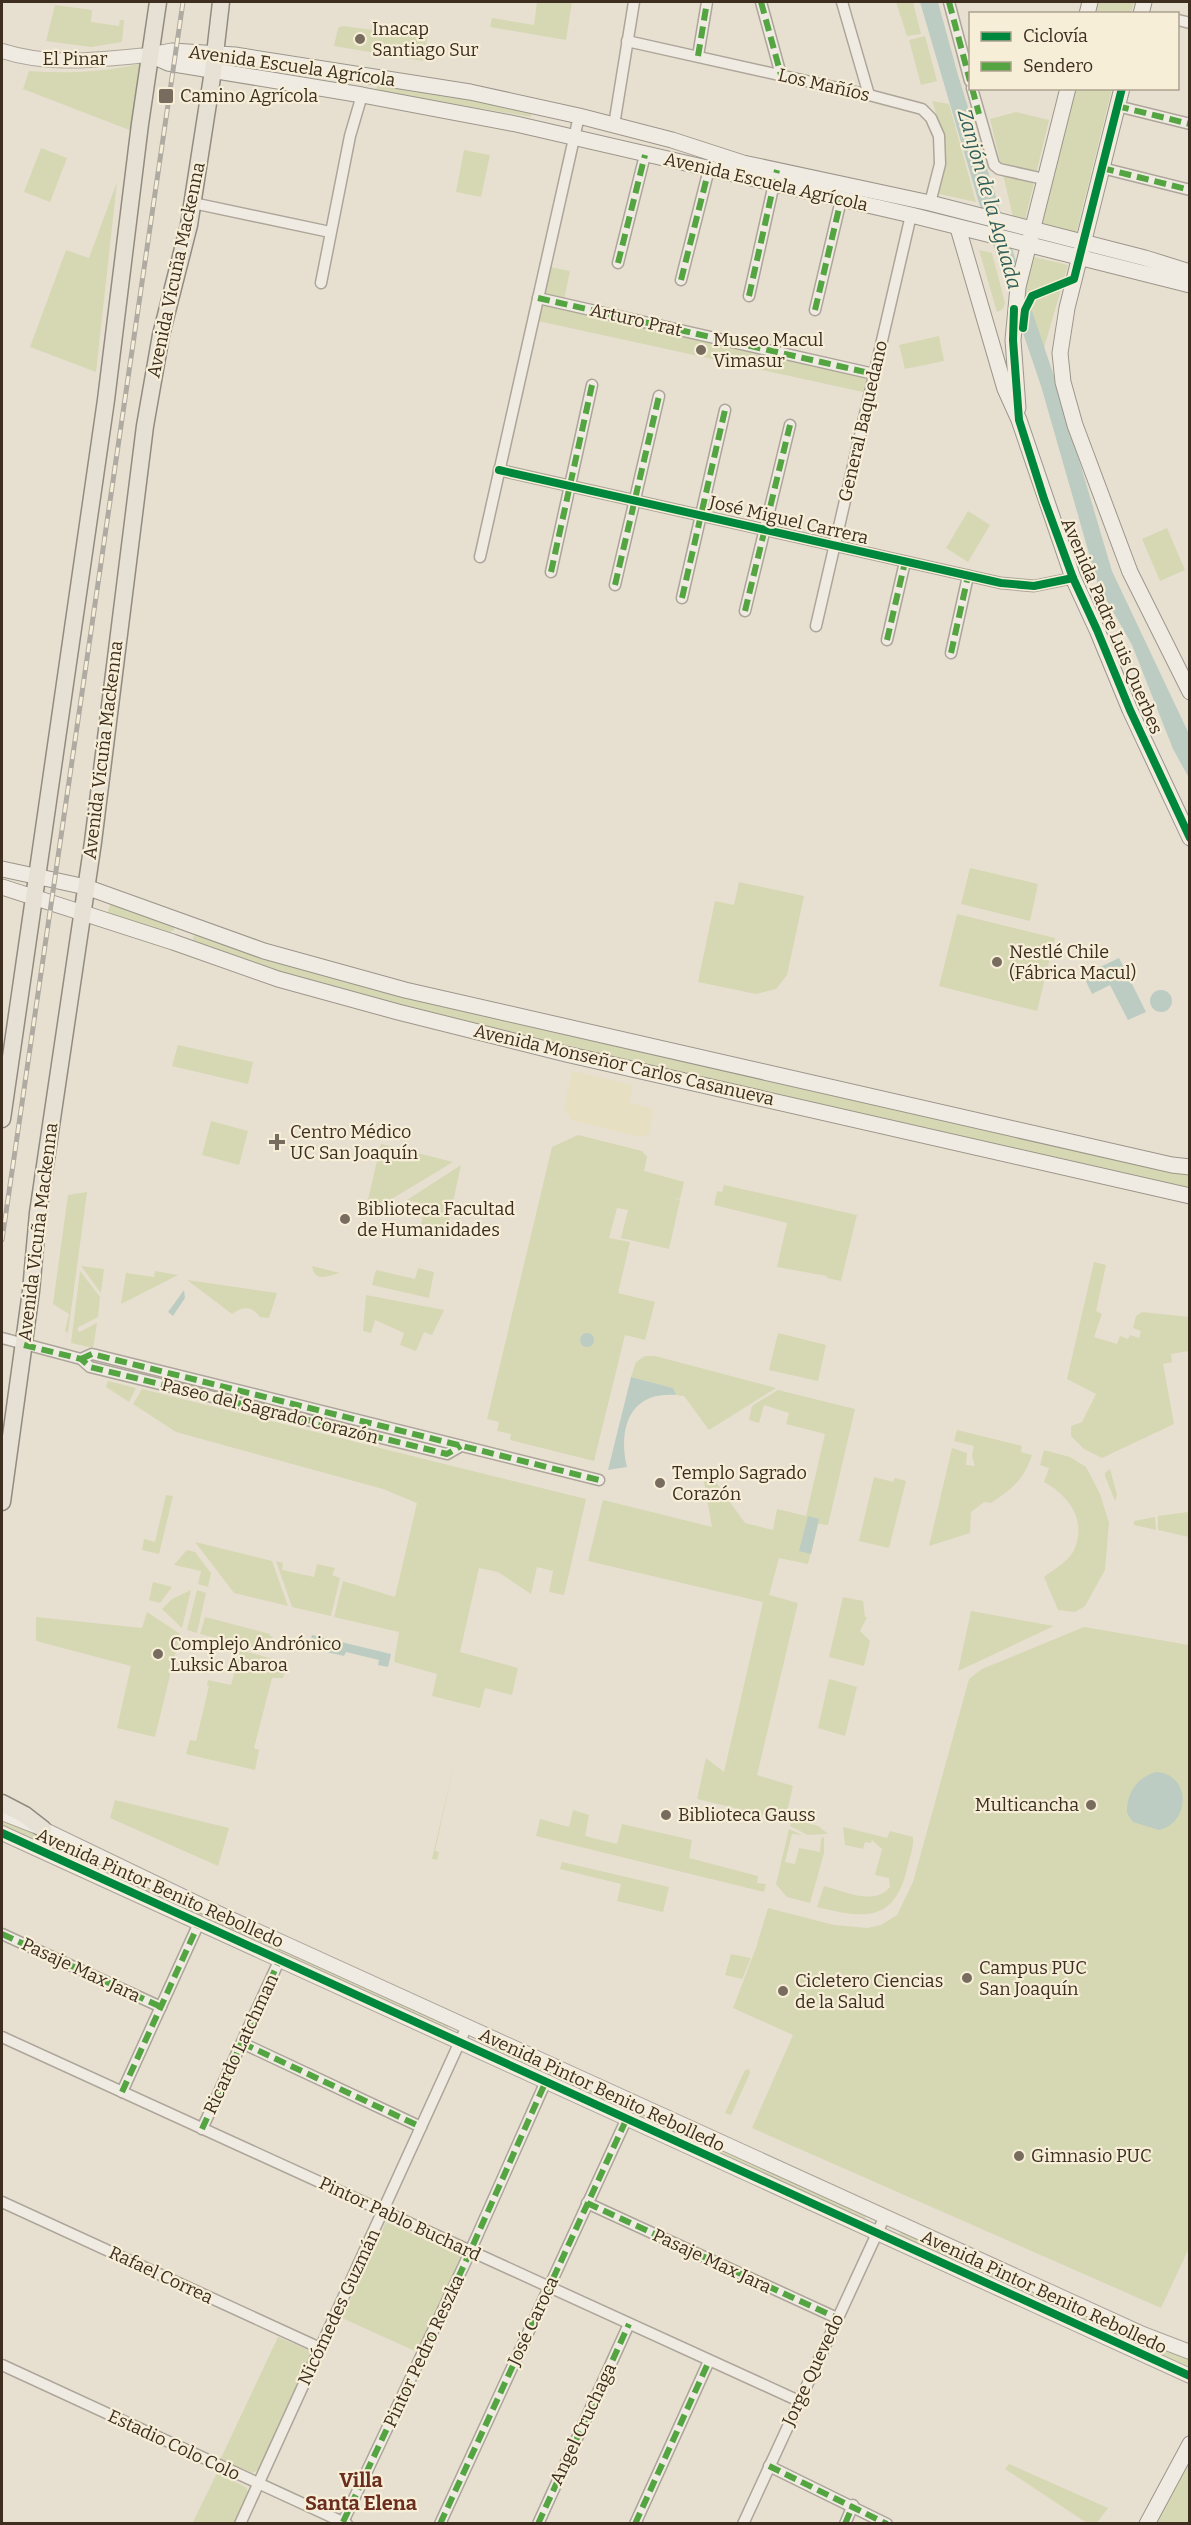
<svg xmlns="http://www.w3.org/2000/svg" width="1191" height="2525" font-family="Bitter,serif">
<rect width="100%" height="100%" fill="#e7e0d1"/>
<polygon fill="#e6dfc2" points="572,1071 633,1085 629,1103 654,1109 648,1135 639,1137 571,1120 564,1108"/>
<g fill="#d6d7b3">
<polygon points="537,2 572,2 566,40 490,27 492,18 534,25"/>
<polygon points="896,2 913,2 921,34 907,36"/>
<polygon points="1098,2 1134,2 1131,13 1095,14"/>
<polygon points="55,5 92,10 91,22 119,26 120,20 124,20 122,42 91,47 46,41"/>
<polygon points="342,26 428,37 423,61 334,46 338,28"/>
<polygon points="925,36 937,81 921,85 909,40"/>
<path d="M144,63l-12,68 -109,-42 6,-18c39,3 76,1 115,-8z"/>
<polygon points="380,83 532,112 531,117 378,91 376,89"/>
<polygon points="1076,89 1112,89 1076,234 1041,226"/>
<polygon points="932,101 949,104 976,202 939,194 945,159 944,137"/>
<polygon points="1016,112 1049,120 1025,220 1013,217 990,119"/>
<polygon points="41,148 67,158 50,202 24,192"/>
<polygon points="464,150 490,155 481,197 456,192"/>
<polygon points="117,182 96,372 30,347 66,250 89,258"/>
<polygon points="979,250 992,253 1005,303 1003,309 997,312"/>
<polygon points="1030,256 1068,265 1044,348 1024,287"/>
<polygon points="550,267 570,271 562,309 867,377 863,392 538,321"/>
<polygon points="939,336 944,361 905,369 899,345"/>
<polygon points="968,511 990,525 968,562 946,548"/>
<polygon points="1167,528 1185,570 1160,581 1142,539"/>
<polygon points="970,868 1038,884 1030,921 961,904"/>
<polygon points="739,882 804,896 787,975 776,989 756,994 698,982 715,901 734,905"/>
<polygon points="111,901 174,926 174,930 167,934 107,915"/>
<polygon points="957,914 1055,938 1037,1011 939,986"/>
<polygon points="196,934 403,997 1189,1176 1189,1191 401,1008 287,976 193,942 193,937"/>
<polygon points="178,1045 253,1062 248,1084 172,1066"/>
<polygon points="211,1121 248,1131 239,1165 202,1155"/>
<polygon points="578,1135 642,1151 647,1157 644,1171 684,1182 680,1199 670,1197 680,1200 669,1249 621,1238 628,1210 617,1208 609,1238 630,1242 618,1293 655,1302 645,1340 625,1335 594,1461 510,1440 511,1434 497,1431 499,1422 487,1419 552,1147"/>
<polygon points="381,1144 453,1162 380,1206 378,1211 366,1208"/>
<polygon points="461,1165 447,1230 421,1224 425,1204 407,1200"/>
<polygon points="724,1185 857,1215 841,1281 827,1278 827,1276 777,1267 787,1223 714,1205 717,1191 722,1192"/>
<polygon points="87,1192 68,1333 65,1331 69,1314 53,1304 68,1195"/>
<polygon points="1094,1262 1106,1265 1096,1311 1102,1314 1094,1337 1117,1344 1120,1336 1128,1339 1130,1335 1139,1338 1141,1331 1133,1328 1136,1316 1142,1312 1190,1317 1189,1351 1171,1354 1172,1362 1163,1364 1174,1424 1102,1458 1084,1449 1071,1436 1071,1426 1082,1422 1096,1394 1067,1379"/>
<polygon points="81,1266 104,1269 101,1293"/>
<path d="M312,1266l28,7c-11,2 -25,11 -28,-7z"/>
<polygon points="418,1268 434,1272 429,1298 372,1285 376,1270 415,1279"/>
<polygon points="80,1271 100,1297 98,1317 77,1328 79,1332 97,1323 93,1348 71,1343"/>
<polygon points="155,1271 178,1275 121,1304 126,1273 154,1277"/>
<path d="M187,1280l90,13 -8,25 -9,-1c-8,-11 -17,-11 -28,-3z"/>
<polygon points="366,1295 444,1310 432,1335 424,1332 416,1351 400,1345 404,1333 375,1320 371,1333 363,1331"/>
<polygon points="778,1333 826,1345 818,1381 769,1370"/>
<polygon points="645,1356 655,1356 776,1388 709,1430 684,1396 676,1395 673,1388 631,1377 636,1362"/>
<polygon points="108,1381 136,1388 129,1402 106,1387"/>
<polygon points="142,1389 586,1499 564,1595 549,1592 553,1571 537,1567 531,1594 498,1572 479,1568 460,1652 518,1668 512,1695 485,1688 480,1708 432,1696 437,1674 394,1662 399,1632 334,1617 343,1581 395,1597 417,1503 383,1489 176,1432 133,1404"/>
<polygon points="778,1390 855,1409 828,1525 818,1524 808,1564 779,1558 769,1595 798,1603 757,1775 793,1786 785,1820 697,1799 706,1758 724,1772 763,1602 588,1561 603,1500 712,1527 703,1476 710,1474 745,1523 773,1530 777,1509 806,1516 825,1434 786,1424 789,1413 764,1405 759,1423 749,1420 752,1406"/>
<path d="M957,1430l65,16 -1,6 11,3c-9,26 -19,33 -41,48l-7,-1 -13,10 -1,21 -41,13 23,-98 15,5 -1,12 9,1 -3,-10 2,-10 -20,-5z"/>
<path d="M1044,1450l26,7 16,10 14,27 9,29 -4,47 -20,36 -10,6 -17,-2 -14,-33c10,-8 26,-16 31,-29 11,-29 -6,-52 -31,-66l5,-14 -9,-3z"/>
<polygon points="1110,1469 1117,1495 1115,1501 1105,1476 1105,1473"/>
<polygon points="874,1477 893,1482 895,1478 906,1481 889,1548 859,1541"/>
<polygon points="166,1495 173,1496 159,1554 142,1550 144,1539 155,1542"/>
<polygon points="1188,1512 1189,1537 1158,1530 1158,1516"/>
<polygon points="1155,1517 1156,1530 1134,1525 1134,1521"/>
<polygon points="195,1542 272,1561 288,1606 234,1593"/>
<polygon points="187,1550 195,1552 211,1573 208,1587 198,1584 201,1571 174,1565"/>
<polygon points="276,1561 283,1563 282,1570 314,1577 317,1564 335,1568 332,1575 340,1578 331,1616 292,1607"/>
<polygon points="153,1582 172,1587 160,1603 149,1600"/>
<polygon points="191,1590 182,1628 162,1609 172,1599"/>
<polygon points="197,1590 206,1593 197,1633 187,1630"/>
<polygon points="843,1597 863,1601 865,1617 867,1617 860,1631 870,1641 864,1666 829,1657"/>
<polygon points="971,1611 1054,1626 958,1671"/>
<polygon points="147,1612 180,1634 155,1737 117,1728 131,1666 36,1641 36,1617 142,1628"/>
<polygon points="205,1617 270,1634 270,1636 273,1637 269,1652 200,1634"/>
<polygon points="1084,1627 1189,1645 1190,2246 1161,2308 752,2128 793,2035 733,2008 756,1948 768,1908 834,1925 867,1928 881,1925 897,1915 913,1882 969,1679 982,1669"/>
<polygon points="240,1650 287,1663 283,1678 272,1678 254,1748 259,1750 255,1770 186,1754 190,1740 196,1741 209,1686 207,1685 208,1680 231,1685"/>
<polygon points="829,1679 857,1687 845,1736 818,1728"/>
<polygon points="454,1764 435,1851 439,1852 437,1860 432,1859"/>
<polygon points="115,1800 229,1828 218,1866 110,1818"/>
<polygon points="573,1810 589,1815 585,1836 617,1844 622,1824 692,1840 689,1858 758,1876 757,1883 766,1884 764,1892 536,1836 540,1819 569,1827"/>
<polygon points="2,1816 53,1838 48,1849 2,1827"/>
<polygon points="792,1819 818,1826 828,1834 808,1835 790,1826"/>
<path d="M843,1827l44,11 3,-7 23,6c1,11 -4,22 -6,32 -13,55 -45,49 -90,38l7,-21c23,6 50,20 66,1l-1,-9 -14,-3 7,-26 -10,-9 -1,3 -6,-1 -2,7 -18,-4z"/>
<polygon points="789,1829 802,1835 792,1834 785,1862 795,1864 799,1848 820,1852 821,1838 824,1837 824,1853 810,1903 787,1897 776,1884"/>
<polygon points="78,1852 95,1861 102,1872 76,1858"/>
<polygon points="562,1862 669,1887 663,1912 617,1901 621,1884 560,1869"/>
<polygon points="111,1868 163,1892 157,1896 115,1877"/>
<polygon points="177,1902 448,2026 446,2033 174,1908"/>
<polygon points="731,1954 751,1958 742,1979 725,1975"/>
<polygon points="486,2042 866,2216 864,2221 485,2047"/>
<polygon points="749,2069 750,2073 731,2115 725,2113 745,2070"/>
<polygon points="386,2222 461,2256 417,2352 342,2318"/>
<polygon points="902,2229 1189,2358 1189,2371 898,2237"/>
<polygon points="278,2337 310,2351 312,2355 260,2469 253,2473 220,2460"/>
<polygon points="1189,2458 1189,2523 1155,2523"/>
<polygon points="1009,2464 1108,2508 1097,2523 1087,2523 1005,2469"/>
<polygon points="217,2473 246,2487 249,2495 236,2523 192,2524"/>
</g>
<g fill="#bcccc2">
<polygon points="920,2 938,2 958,75 1024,287 1055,379 1112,571 1189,734 1189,778 1173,749 1132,645 1098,585 1041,386 978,200"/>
<polygon points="1119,958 1146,1012 1128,1020 1110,985 1092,994 1083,975"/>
<circle cx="1161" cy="1001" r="11"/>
<polygon points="184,1290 185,1298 173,1316 168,1312"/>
<circle cx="587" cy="1340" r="7"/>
<path d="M631,1377l42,11 3,7c-47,-4 -58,34 -49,72l-19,3z"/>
<polygon points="808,1516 819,1519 811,1554 799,1551"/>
<polygon points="312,1635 391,1654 388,1667 378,1665 379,1660 346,1652 344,1656 309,1648"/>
<path d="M1156,1772c35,2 35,50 3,58l-26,-8 -6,-9c-1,-19 10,-36 29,-41z"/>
</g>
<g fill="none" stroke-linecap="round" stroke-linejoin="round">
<g stroke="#ada599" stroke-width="13">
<g id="minor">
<polyline points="761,2 781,75"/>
<polyline points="842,2 869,95"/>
<polyline points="949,2 970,81"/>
<polyline points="1178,20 1190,23"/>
<polyline points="627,41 869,95 922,109 931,118 939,136 940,164 930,203"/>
<polyline points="698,56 707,2"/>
<polyline points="972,88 994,165 999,169 1044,179"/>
<polyline points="1117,106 1190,124"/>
<polyline points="614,125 634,2"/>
<polyline points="1102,168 1190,190"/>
<polyline points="193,203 330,232"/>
<polyline points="618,263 645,155"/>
<polyline points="681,280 709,169"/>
<polyline points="321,283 350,136 362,95"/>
<polyline points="749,296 775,179"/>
<polyline points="538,298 874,374"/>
<polyline points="815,310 841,200"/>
<polyline points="499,470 1001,583 1034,586 1073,578"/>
<polyline points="480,557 579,116"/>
<polyline points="551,572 592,385"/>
<polyline points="615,585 659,396"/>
<polyline points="682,598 725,410"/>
<polyline points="745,611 790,425"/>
<polyline points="816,626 911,215"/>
<polyline points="887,640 905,562"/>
<polyline points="951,653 968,576"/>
<polyline points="2,1338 81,1359 90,1367 447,1454 461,1446"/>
<polyline points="81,1359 92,1354 599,1480"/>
<polyline points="2,1934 161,2007"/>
<polyline points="2,2037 799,2401"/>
<polyline points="242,2043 421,2127"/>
<polyline points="122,2092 199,1923"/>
<polyline points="202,2129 280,1959"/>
<polyline points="2,2202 320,2348"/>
<polyline points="587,2203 837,2318"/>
<polyline points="2,2365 347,2524"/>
<polyline points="769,2466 887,2524"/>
<polyline points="343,2522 465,2263 546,2081"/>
<polyline points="240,2524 467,2026"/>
<polyline points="440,2524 627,2118"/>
<polyline points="538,2524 629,2324"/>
<polyline points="635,2524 709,2361"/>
<polyline points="743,2524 885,2216"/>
<polyline points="845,2524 853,2505"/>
</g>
</g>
<g stroke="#ada599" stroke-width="16">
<g id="tertiary">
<path d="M2,51c51,16 95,8 148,4"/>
<polyline points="2,1813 43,1829 209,1909 1143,2334 1190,2352"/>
<polyline points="2,1833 1190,2376"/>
</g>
</g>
<g stroke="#9c958a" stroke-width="17">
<g id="secondary">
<polyline points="1087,14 1090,2"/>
<polyline points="1141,14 1144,2"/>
<polyline points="150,55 172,51 235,55 470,92 579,116 672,140 743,163 930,203 1145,258 1190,272"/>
<polyline points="150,55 168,63 362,95 516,124 911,215 1190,285"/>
<polyline points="1122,88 1067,308 1060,353 1063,382 1075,425 1130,572 1190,692"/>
<polyline points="958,228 1005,389 1019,420 1073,578 1097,630 1130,710 1190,838"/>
<polyline points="1018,408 1013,340 1018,287 1068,88"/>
<polyline points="2,869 86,887 264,951 405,990 1172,1165 1190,1167"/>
<polyline points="2,887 173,942 278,979 398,1012 566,1054 1190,1196"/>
<polyline points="1147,2524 1190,2444"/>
</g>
</g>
<g stroke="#928b80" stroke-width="19">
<g id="primary">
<polyline points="2,1119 106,400 140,124 158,2"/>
<polyline points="2,1502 31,1291 38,1213 93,842 145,426 161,335 189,225 213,71 221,2"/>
<polyline points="2,1803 25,1815 43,1829"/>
</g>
</g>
<use href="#minor" stroke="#efebe3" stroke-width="10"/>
<use href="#tertiary" stroke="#efebe3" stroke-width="14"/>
<use href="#secondary" stroke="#efebe3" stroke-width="15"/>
<use href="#primary" stroke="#e6e1d4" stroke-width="16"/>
<g stroke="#afaaa2" stroke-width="5">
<polyline id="rail" points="2,1240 183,2"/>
</g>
<use href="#rail" stroke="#f7eed8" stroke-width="3" stroke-dasharray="9" stroke-linecap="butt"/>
<g stroke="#54a441" stroke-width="6" stroke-dasharray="12 6" stroke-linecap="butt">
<polyline points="761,2 781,75"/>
<polyline points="949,2 970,81"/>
<polyline points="698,56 707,2"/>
<polyline points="972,88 979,114"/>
<polyline points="1117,106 1190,124"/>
<polyline points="1102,168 1190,190"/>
<polyline points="618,263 645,155"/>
<polyline points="681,280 709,169"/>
<polyline points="749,296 777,170"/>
<polyline points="538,298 874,374"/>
<polyline points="815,310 841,200"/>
<polyline points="551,572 592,385"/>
<polyline points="615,585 659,396"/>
<polyline points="682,598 725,410"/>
<polyline points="745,611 790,425"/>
<polyline points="887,640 905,562"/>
<polyline points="951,653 968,576"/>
<polyline points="24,1345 81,1359 90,1367 447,1454 461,1446"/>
<polyline points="81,1359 92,1354 599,1480"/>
<polyline points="2,1934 161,2007"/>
<polyline points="242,2043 421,2127"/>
<polyline points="122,2092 199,1923"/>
<polyline points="202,2129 280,1959"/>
<polyline points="587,2203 837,2318"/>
<polyline points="769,2466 887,2524"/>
<polyline points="343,2522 465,2263 546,2081"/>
<polyline points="440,2524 627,2118"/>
<polyline points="538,2524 629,2324"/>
<polyline points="635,2524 709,2361"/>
<polyline points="845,2524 853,2505"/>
</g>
<g stroke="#f7eed8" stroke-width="11">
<g id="cycleway">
<polyline points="1014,309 1013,340 1019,420 1044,499 1073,578 1097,630 1130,710 1190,838"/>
<polyline points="1023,328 1025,310 1032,296 1074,279 1122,88"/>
<polyline points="499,470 1001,583 1034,586 1073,578"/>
<polyline points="2,1833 1190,2376"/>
</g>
</g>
<use href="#cycleway" stroke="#00873e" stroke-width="8"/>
</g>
<g fill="#786c5e" stroke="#f7eed8" stroke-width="2">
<circle cx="360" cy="39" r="6"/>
<rect x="158" y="88" width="16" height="16" rx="3"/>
<circle cx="701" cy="350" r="6"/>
<circle cx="997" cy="962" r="6"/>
<path d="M274 1133h6v6h6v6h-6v6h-6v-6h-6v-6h6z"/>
<circle cx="345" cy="1219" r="6"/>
<circle cx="660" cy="1483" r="6"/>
<circle cx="158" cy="1654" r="6"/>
<circle cx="1091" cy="1805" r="6"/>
<circle cx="666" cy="1815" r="6"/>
<circle cx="967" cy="1978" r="6"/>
<circle cx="783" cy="1991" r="6"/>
<circle cx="1019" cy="2156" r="6"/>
</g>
<g text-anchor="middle" stroke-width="4.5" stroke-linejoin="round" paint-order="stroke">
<g font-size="18" fill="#3d2e20" stroke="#f7eed8" text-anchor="start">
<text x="372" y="35">Inacap<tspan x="372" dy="21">Santiago Sur</tspan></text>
<text x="180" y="102">Camino Agrícola</text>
<text x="713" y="346">Museo Macul<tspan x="713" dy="21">Vimasur</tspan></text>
<text x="1009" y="958">Nestlé Chile<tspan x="1009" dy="21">(Fábrica Macul)</tspan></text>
<text x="290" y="1138">Centro Médico<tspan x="290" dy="21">UC San Joaquín</tspan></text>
<text x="357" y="1215">Biblioteca Facultad<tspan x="357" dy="21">de Humanidades</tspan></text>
<text x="672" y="1479">Templo Sagrado<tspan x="672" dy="21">Corazón</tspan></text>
<text x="170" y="1650">Complejo Andrónico<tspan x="170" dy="21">Luksic Abaroa</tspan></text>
<text x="1079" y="1811" text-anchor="end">Multicancha</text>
<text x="678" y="1821">Biblioteca Gauss</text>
<text x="979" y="1974">Campus PUC<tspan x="979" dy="21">San Joaquín</tspan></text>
<text x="795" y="1987">Cicletero Ciencias<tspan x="795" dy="21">de la Salud</tspan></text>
<text x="1031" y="2162">Gimnasio PUC</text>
</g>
<g font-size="18" fill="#3d2e20" stroke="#f7eed8">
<text x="75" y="65">El Pinar</text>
<text transform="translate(292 66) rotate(8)" y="6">Avenida Escuela Agrícola</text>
<text transform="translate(824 85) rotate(13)" y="6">Los Mañíos</text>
<text transform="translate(766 182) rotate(13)" y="6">Avenida Escuela Agrícola</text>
<text transform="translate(176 270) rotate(-78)" y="6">Avenida Vicuña Mackenna</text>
<text transform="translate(636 320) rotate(13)" y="6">Arturo Prat</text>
<text transform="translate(863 421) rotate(-77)" y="6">General Baquedano</text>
<text transform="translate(789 520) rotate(13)" y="6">José Miguel Carrera</text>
<text transform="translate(1112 626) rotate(67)" y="6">Avenida Padre Luis Querbes</text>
<text transform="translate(103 750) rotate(-83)" y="6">Avenida Vicuña Mackenna</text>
<text transform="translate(624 1065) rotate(13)" y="6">Avenida Monseñor Carlos Casanueva</text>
<text transform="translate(38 1232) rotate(-83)" y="6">Avenida Vicuña Mackenna</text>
<text transform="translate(270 1411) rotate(14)" y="6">Paseo del Sagrado Corazón</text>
<text transform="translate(160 1888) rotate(24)" y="6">Avenida Pintor Benito Rebolledo</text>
<text transform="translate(81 1970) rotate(25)" y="6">Pasaje Max Jara</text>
<text transform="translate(241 2044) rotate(-65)" y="6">Ricardo Latchman</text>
<text transform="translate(602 2090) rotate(25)" y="6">Avenida Pintor Benito Rebolledo</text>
<text transform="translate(400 2219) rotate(25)" y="6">Pintor Pablo Buchard</text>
<text transform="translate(712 2261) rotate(25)" y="6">Pasaje Max Jara</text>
<text transform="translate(161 2275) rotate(25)" y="6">Rafael Correa</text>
<text transform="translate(1044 2292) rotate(25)" y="6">Avenida Pintor Benito Rebolledo</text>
<text transform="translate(339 2307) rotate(-65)" y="6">Nicómedes Guzmán</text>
<text transform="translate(533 2321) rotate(-65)" y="6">José Caroca</text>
<text transform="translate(424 2351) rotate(-65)" y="6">Pintor Pedro Reszka</text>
<text transform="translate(813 2370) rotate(-65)" y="6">Jorge Quevedo</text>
<text transform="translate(583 2424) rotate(-65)" y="6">Angel Cruchaga</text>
<text transform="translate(174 2445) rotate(25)" y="6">Estadio Colo Colo</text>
</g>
<g font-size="20" font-style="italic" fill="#2f5d5a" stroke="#f7eed8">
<text transform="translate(990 199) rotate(74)" y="7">Zanjón de la Aguada</text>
</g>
<g font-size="20" font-weight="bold" fill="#6b2e1e" stroke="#f7eed8">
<text x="361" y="2487">Villa<tspan x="361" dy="23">Santa Elena</tspan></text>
</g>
</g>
<rect width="1191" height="2525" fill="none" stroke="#3d2e20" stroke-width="6"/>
<rect x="969" y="12" width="210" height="78" fill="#f7eed8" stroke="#ada18e" stroke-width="1.5"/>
<rect x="981" y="32" width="30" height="9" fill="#00873e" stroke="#ada18e" stroke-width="1.5"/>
<text x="1023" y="42" font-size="18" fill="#3d2e20">Ciclovía</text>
<rect x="981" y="62" width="30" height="9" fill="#54a441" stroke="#ada18e" stroke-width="1.5"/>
<text x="1023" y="72" font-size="18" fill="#3d2e20">Sendero</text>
</svg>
